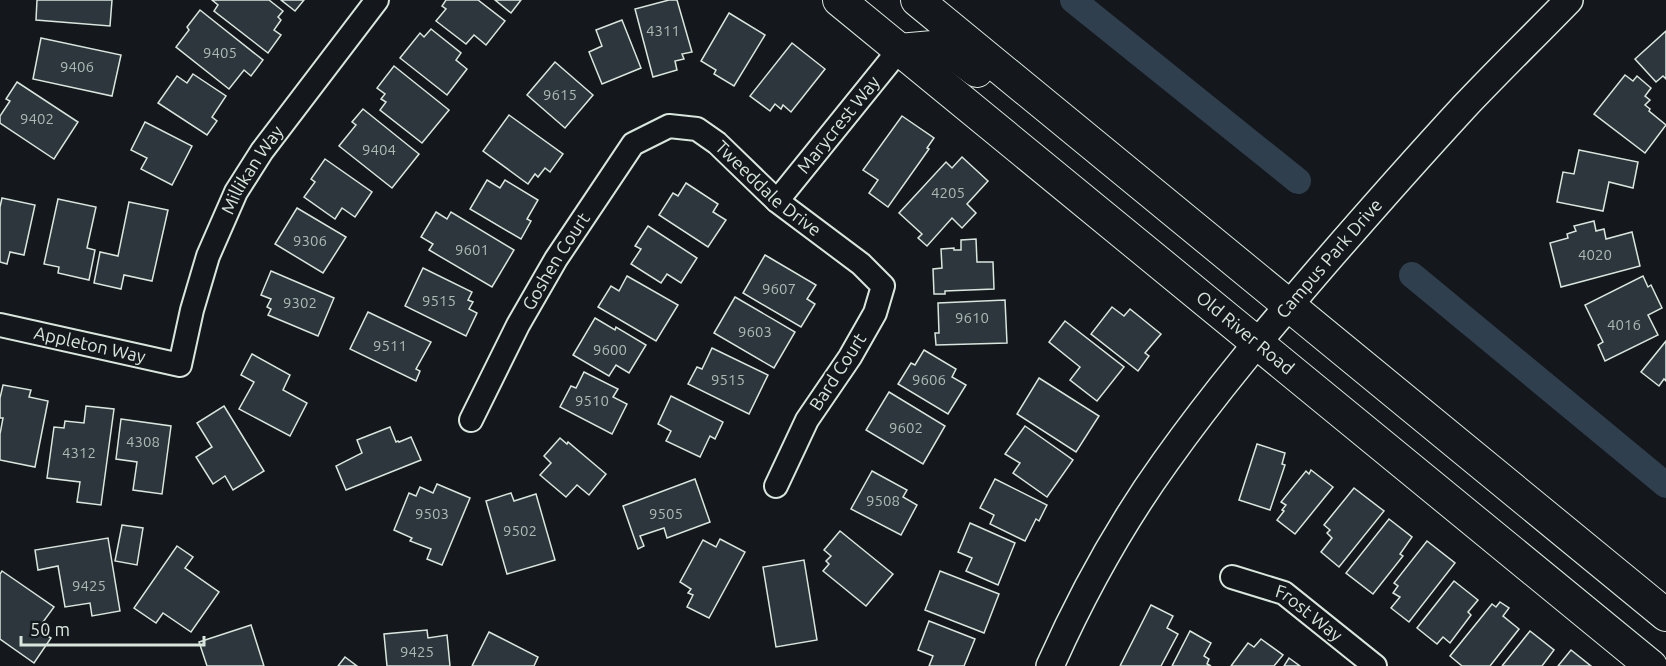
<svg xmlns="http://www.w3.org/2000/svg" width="1666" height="666" font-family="Ubuntu,sans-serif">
<rect width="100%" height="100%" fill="#14181c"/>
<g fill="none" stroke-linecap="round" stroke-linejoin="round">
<g stroke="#2f3f4d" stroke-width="26">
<polyline points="1073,0 1298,181"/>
<polyline points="1412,275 1666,485"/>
</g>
</g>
<g fill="#2c363c" stroke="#d8e6dc" stroke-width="1.5">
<polygon points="37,0 112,0 110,26 36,20"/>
<polygon points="212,0 269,0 283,11 278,17 281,20 274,30 281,35 268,53 214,11 218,5"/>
<polygon points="281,0 304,0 295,11"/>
<polygon points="446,0 478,0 505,21 486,45 474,35 466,44 436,21 446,9 442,6"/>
<polygon points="495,0 521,0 511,13"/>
<polygon points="669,0 677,0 692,52 682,54 684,59 675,61 677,70 653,77 635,9"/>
<polygon points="200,10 263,60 251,76 244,70 229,89 176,47 189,30 187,27"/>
<polygon points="729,13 765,35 734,86 714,74 716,70 701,61"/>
<polygon points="622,20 641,68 602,84 589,52 602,46 596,30"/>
<polygon points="431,29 461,53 456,60 467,69 447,95 400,58 420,33 424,37"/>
<polygon points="1666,31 1666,79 1663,76 1656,82 1635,59"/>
<polygon points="41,38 121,55 112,96 33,79"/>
<polygon points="792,43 825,69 791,112 783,105 781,109 775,104 770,111 750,96"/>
<polygon points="555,62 593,95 565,128 527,95"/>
<polygon points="394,66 449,110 422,143 380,110 386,102 381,99 385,94 377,88"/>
<polygon points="193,74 226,96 212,117 217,121 207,135 158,103 177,76 187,83"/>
<polygon points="1625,75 1633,81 1637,76 1651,88 1645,96 1650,100 1645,105 1650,109 1649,111 1666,125 1645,153 1594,114"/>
<polygon points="17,82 78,122 54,159 0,123 0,116 10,101 6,99"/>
<polygon points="363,109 419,154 392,188 339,146 356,125 352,122"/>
<polygon points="509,115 563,154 550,172 545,168 538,177 535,174 528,184 483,151"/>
<polygon points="902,116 934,138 927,148 929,149 888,207 869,193 878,180 863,170"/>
<polygon points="145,122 192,146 172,185 141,169 147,158 131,150"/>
<polygon points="1579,150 1638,162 1633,188 1609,182 1603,211 1557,202 1563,172 1574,174"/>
<polygon points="962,157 988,181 967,204 976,213 962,228 952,218 927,246 918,238 922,234 899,213 946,162 952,168"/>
<polygon points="325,159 372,192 355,217 342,208 335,219 304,197 315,182 311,179"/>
<polygon points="487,180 500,188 505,180 538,200 527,219 531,221 521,239 470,209"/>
<polygon points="686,183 718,204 713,212 726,220 708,247 659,215 673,193 678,196"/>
<polygon points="2,198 35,205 24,255 10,252 7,264 0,262 0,207"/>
<polygon points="58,199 96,207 87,248 95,250 89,280 58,273 59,267 44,264"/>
<polygon points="129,202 168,210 152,281 124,275 121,289 94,283 100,252 118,256"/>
<polygon points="297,208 346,237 323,273 275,244"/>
<polygon points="436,212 447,219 451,212 514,250 492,287 429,250 433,244 421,237"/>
<polygon points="1594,221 1596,231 1604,229 1606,239 1632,232 1640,266 1561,287 1550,243 1568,238 1567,234 1576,231 1574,226"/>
<polygon points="648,226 697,258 681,283 667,274 661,283 631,264 641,249 635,246"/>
<polygon points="976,239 977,262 993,262 994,289 945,291 945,294 934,294 933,269 942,268 941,249 954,248 954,250 961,250 961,240"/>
<polygon points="765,255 816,285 807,299 815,304 801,327 743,293"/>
<polygon points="423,268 472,292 468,300 473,302 469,309 477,313 466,336 405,306"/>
<polygon points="271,271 334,298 318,336 268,315 271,309 267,307 271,299 261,295"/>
<polygon points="627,276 678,305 656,341 598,307 611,286 619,291"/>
<polygon points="1643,276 1648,287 1651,285 1662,308 1648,315 1658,335 1605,361 1598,345 1603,342 1585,305"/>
<polygon points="735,297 795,332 774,368 714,333"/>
<polygon points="1005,300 1007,343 936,345 935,333 939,333 938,303"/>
<polygon points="1112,307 1124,316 1130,309 1161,334 1145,353 1149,356 1138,371 1091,334"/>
<polygon points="368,312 431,342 416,369 420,371 416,381 350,349"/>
<polygon points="595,318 615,330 616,327 646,345 629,373 616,365 609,376 573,355"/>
<polygon points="1065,321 1124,367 1097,401 1070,380 1080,367 1049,342"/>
<polygon points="1666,341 1666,381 1664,379 1659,386 1641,372"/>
<polygon points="712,348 768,375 749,414 688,384 697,367 702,369"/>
<polygon points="924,350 956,369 952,377 966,385 948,414 898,384 911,363 915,365"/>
<polygon points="252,354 290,375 283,390 307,403 290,436 239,409 254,382 241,375"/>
<polygon points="584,372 618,389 613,397 627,404 612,434 560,407 571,386 576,388"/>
<polygon points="1039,378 1099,416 1076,452 1017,414"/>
<polygon points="3,385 31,390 29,397 48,401 35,467 0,460 0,434 3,418 0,418 0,398"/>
<polygon points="889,392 945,426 923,464 866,430"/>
<polygon points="671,396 723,422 715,439 710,436 700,457 666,441 671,431 658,424"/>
<polygon points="86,406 114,409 101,505 77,502 80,482 47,478 54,427 64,428 65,421 84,423"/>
<polygon points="224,406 264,471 233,490 225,476 213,484 196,457 212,447 197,423"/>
<polygon points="121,419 171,426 162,494 133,490 137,462 116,459"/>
<polygon points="1025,426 1073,460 1047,497 1013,473 1020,463 1005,454"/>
<polygon points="390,427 396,442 398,441 399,442 411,437 421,460 346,490 336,466 362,453 357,440"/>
<polygon points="560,438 567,444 568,442 606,474 589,495 577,485 566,497 540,475 551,463 544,456"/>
<polygon points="1257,444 1285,453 1282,464 1285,465 1270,510 1239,500"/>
<polygon points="1311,470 1333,487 1295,534 1277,520 1284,511 1282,510 1286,505 1281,502 1306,471 1309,474"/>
<polygon points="872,471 907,490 903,497 917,505 901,535 851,509"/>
<polygon points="695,479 710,522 667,538 664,528 640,536 644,546 638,549 623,506"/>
<polygon points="995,479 1047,505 1039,521 1036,519 1025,541 990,524 994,515 980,508"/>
<polygon points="437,484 470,498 442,565 427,559 431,549 410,541 412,538 394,530 409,493 416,496 420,487 433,493"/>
<polygon points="1354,488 1384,511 1339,567 1321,552 1332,538 1327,533 1330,530 1324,525"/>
<polygon points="511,493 514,501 536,494 555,560 507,574 486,501"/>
<polygon points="1389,519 1412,537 1400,554 1403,556 1373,594 1346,573"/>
<polygon points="970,523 1015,543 998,585 966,571 972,558 958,552"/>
<polygon points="122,525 143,528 137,565 115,561"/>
<polygon points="840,531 893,574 866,606 823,571 829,564 826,561 831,556 824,550"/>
<polygon points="108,538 120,611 92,616 90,603 65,607 58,566 38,570 35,550"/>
<polygon points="720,539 745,552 709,618 687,607 693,595 688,593 691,589 680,582 703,540 716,547"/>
<polygon points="1427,541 1455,563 1409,622 1391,608 1400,597 1393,593 1398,586 1394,583"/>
<polygon points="177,546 193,557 185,568 219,592 191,632 163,613 156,623 134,608"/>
<polygon points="804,560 817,640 776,647 763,567"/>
<polygon points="2,571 54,607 43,622 49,626 43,633 51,638 34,663 0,639 0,574"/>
<polygon points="940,571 999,594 984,633 925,610"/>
<polygon points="1454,581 1478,600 1468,612 1471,615 1450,643 1443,637 1437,644 1417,628"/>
<polygon points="1500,602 1509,608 1503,616 1519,629 1490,666 1462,666 1450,656 1492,604 1496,607"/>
<polygon points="1151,605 1173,616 1167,628 1178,634 1161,666 1120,666"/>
<polygon points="929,621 975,639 964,666 929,666 933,656 918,650"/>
<polygon points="251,625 264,666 207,666 199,642"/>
<polygon points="427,630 428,638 447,635 450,666 387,666 384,634"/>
<polygon points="1190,631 1211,643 1204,656 1209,659 1207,664 1211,666 1172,666"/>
<polygon points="1530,631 1554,650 1542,666 1502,666"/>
<polygon points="489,632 538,657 534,666 472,666"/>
<polygon points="1261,639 1283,655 1274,666 1231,666 1248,643 1254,647"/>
<polygon points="1571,650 1591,666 1558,666"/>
<polygon points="345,657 357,666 338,666"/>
<polygon points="1289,658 1300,666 1284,666"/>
</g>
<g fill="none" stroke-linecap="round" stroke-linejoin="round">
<g stroke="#d8e6dc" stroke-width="26">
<g id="minor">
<path id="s1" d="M777,201l122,-151"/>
<path id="s2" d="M0,325l180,40 12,-55 16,-54 28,-64 26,-41 115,-151"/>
<path id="s3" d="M471,420l47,-95 38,-66 77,-115 36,-18 28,3 20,14 60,58 84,63 22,22 -8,27 -25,44 -43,63 -31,66"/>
<path id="s4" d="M1232,577l52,16 91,73"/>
</g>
</g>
<g stroke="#d8e6dc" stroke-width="30">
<g id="tertiary">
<path id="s5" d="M1050,666c32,-72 70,-141 116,-205 49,-69 104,-134 159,-198 46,-53 92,-105 139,-156 34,-36 70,-71 105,-107"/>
</g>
</g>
<g stroke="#d8e6dc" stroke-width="34">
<g id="secondary">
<path id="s6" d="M839,0l812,666"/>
<polyline points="917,0 1666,615"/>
<polyline points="899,50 933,47 947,49 977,71"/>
</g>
</g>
<use href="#minor" stroke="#14181c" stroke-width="22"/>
<use href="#tertiary" stroke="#14181c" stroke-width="27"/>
<use href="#secondary" stroke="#14181c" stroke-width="32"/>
</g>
<g text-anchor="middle" stroke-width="4.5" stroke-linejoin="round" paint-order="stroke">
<g font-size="15" fill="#adbab4">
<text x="663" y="36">4311</text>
<text x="220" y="58">9405</text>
<text x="77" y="72">9406</text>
<text x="560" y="100">9615</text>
<text x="37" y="124">9402</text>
<text x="379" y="155">9404</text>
<text x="948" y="198">4205</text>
<text x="310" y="246">9306</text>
<text x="472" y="255">9601</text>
<text x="1595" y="260">4020</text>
<text x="779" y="294">9607</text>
<text x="439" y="306">9515</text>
<text x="300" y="308">9302</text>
<text x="972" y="323">9610</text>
<text x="1624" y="330">4016</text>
<text x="755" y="337">9603</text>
<text x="390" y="351">9511</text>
<text x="610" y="355">9600</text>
<text x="728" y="385">9515</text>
<text x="929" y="385">9606</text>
<text x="592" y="406">9510</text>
<text x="906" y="433">9602</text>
<text x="143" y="447">4308</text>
<text x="79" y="458">4312</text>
<text x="883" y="506">9508</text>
<text x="432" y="519">9503</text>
<text x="666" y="519">9505</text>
<text x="520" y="536">9502</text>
<text x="89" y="591">9425</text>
<text x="417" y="657">9425</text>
</g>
<g font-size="18" fill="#d8e6dc" stroke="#14181c">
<text dy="6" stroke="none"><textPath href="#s1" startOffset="98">Marycrest Way</textPath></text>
<text dy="6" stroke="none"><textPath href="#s2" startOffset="394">Millikan Way</textPath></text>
<text dy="6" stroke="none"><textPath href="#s3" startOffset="482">Tweeddale Drive</textPath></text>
<text dy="6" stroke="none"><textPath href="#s5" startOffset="496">Campus Park Drive</textPath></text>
<text dy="6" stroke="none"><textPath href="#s3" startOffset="180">Goshen Court</textPath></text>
<text dy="6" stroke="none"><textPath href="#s6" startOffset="525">Old River Road</textPath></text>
<text dy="6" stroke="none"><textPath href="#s2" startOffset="92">Appleton Way</textPath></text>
<text transform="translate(838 372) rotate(-57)" y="6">Bard Court</text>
<text dy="6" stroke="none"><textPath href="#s4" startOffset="86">Frost Way</textPath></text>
</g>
</g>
<path d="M21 636v9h183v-9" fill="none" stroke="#d8e6dc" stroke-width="3"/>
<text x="30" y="636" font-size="18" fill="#d8e6dc" stroke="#14181c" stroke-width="4.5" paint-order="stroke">50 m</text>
</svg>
